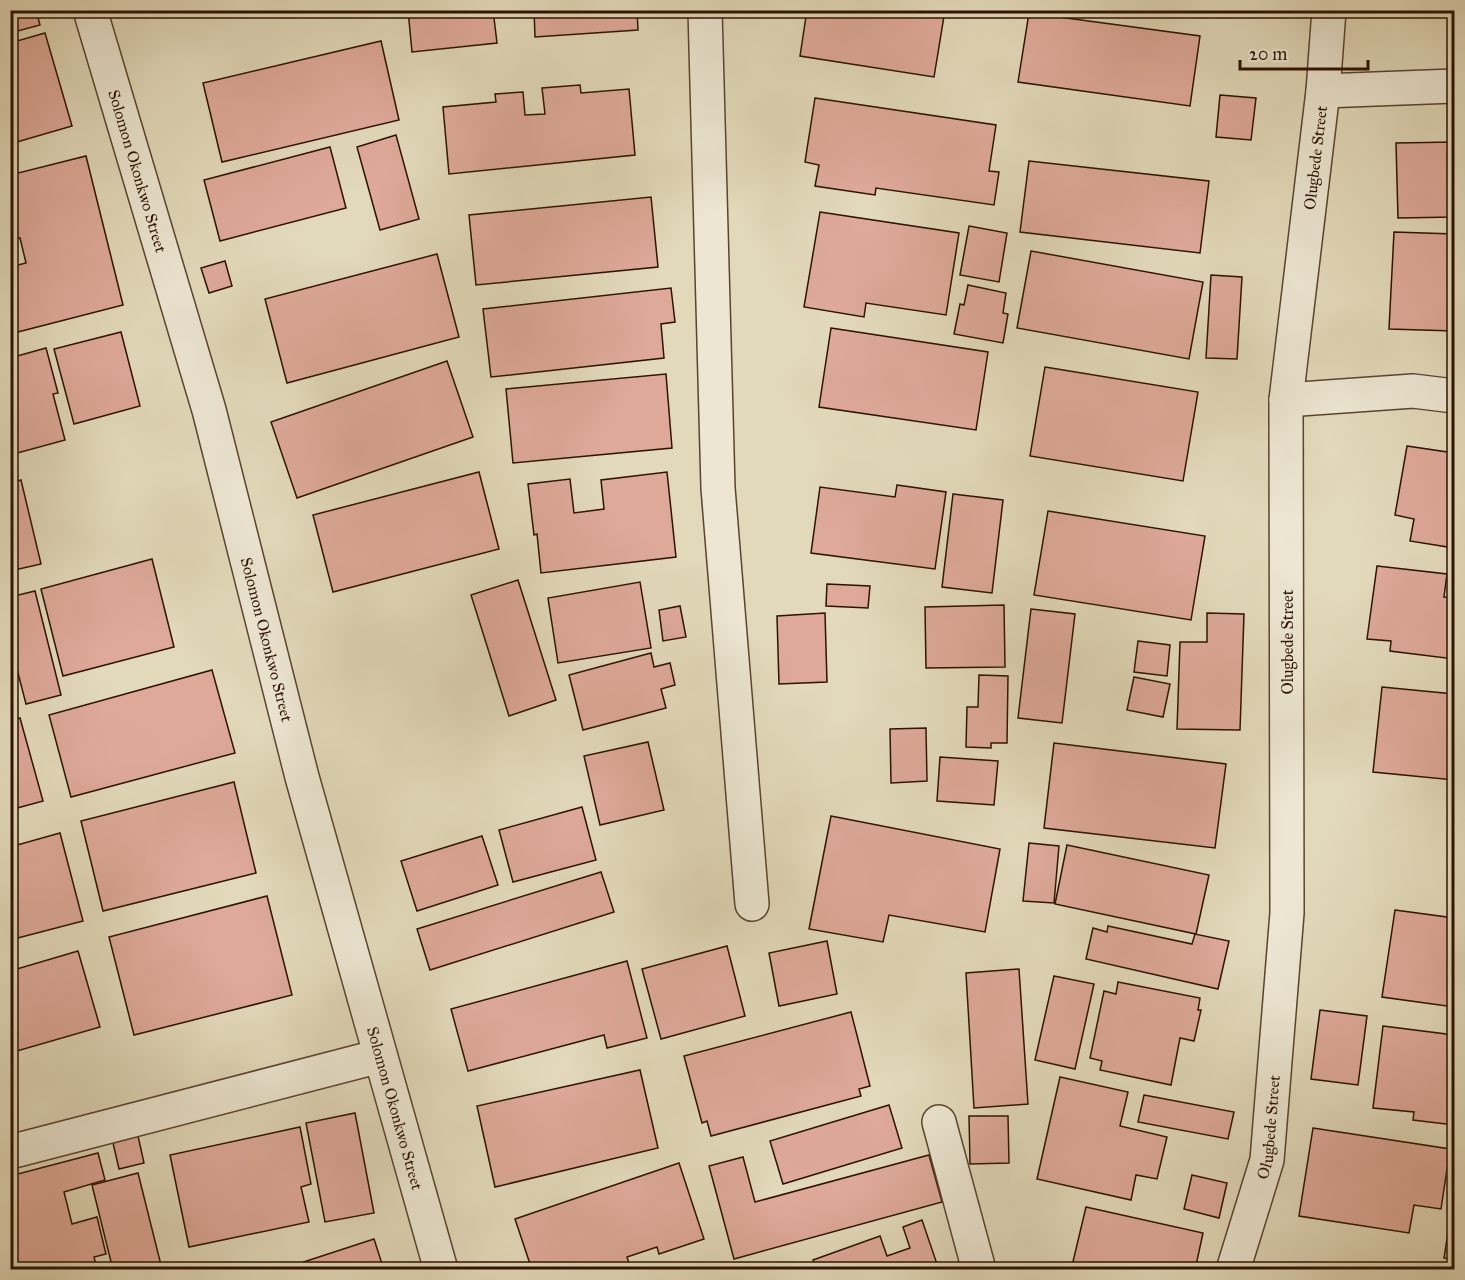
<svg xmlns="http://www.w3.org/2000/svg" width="1465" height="1280" font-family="'IM FELL Great Primer',serif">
<rect width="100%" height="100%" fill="#e2d9ba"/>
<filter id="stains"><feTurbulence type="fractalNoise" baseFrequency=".00333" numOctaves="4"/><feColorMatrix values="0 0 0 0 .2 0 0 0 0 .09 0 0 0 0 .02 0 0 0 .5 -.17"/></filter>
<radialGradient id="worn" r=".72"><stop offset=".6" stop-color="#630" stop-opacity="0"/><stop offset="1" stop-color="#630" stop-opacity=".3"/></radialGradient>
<g fill="#dea999" stroke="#2d1200" stroke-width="1.5">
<polygon points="10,10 36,10 40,25 10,33"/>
<polygon points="408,10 493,10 497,43 412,52"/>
<polygon points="534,10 637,10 638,30 535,37"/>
<polygon points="807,10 945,10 934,77 800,56"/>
<polygon points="1029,13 1200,36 1190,106 1018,82"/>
<polygon points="45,33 72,126 10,144 10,43"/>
<polygon points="381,41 399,120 222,162 203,83"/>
<polygon points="580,85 581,93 629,89 635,155 449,174 443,107 496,102 495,94 523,92 525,115 545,114 542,88"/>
<polygon points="1220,95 1256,98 1251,140 1216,137"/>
<polygon points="815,98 996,125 989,171 999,172 994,205 876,188 875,195 815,186 819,165 805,162"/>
<polygon points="396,135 419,219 380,230 357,147"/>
<polygon points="1454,142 1454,217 1398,218 1396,143"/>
<polygon points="330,147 346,208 220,241 204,180"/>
<polygon points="86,156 123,305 10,334 10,267 26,263 20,238 10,240 10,175"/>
<polygon points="1029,161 1209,181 1200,253 1020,232"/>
<polygon points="651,197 658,267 476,285 469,215"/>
<polygon points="820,212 959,233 946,315 866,303 864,317 804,307"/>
<polygon points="969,226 1007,233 999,282 960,275"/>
<polygon points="1394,232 1454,234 1454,331 1389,329"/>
<polygon points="1031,251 1203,282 1189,359 1017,328"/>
<polygon points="437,254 459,337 287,383 265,299"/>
<polygon points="225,261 232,286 209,293 201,268"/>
<polygon points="1211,275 1242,277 1237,359 1206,358"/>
<polygon points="968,285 1006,293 1003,313 1008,314 1003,343 954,334 960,304 964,305"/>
<polygon points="671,288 675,322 661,324 664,358 491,377 483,309"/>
<polygon points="831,328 988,352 976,430 819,407"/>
<polygon points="121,332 140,406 74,424 54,349"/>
<polygon points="46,348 58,393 53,394 65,440 10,455 10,358"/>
<polygon points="447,361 473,437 297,498 271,422"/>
<polygon points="1045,367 1198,392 1183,481 1030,456"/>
<polygon points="666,374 672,448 513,463 506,389"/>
<polygon points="1407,446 1454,453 1454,548 1410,541 1414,519 1395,515"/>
<polygon points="479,472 499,549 333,592 313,515"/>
<polygon points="667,472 676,557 541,573 537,534 534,535 528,484 570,479 574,513 604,509 601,480"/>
<polygon points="21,480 41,564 10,571 10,483"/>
<polygon points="897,485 946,492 935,569 811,553 820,487 895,497"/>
<polygon points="953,494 1003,500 992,593 942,587"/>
<polygon points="1048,511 1205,536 1191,620 1034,595"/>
<polygon points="152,559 174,647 63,676 41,589"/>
<polygon points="1377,566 1447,574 1444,597 1454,598 1454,659 1390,651 1391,641 1367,639"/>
<polygon points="518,580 556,700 509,716 471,595"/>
<polygon points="640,582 651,648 558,663 548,598"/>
<polygon points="827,584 870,586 868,608 826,606"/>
<polygon points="35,591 61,695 26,704 10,642 10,597"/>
<polygon points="1004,605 1005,667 926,668 925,607"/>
<polygon points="680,606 686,637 663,641 659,610"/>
<polygon points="1031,609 1075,614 1062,723 1018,718"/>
<polygon points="825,613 827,682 779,684 777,616"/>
<polygon points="1207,613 1244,614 1240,730 1177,729 1180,642 1207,642"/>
<polygon points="1138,641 1170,645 1167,676 1134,672"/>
<polygon points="651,653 654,667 670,663 675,685 661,689 666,708 583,730 569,675"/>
<polygon points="212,670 235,753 71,797 49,715"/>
<polygon points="979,675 1008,676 1007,743 991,743 991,748 966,747 967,707 978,707"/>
<polygon points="1134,677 1170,684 1163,717 1127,710"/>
<polygon points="1382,687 1454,694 1454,780 1373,772"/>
<polygon points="20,718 43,801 10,810 10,721"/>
<polygon points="926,728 927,781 891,783 890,729"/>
<polygon points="648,742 664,810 600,825 584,756"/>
<polygon points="1054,743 1226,764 1215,848 1044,828"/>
<polygon points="940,757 998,761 994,805 937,801"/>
<polygon points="234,782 256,873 103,911 81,821"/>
<polygon points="582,807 596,860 513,882 499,830"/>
<polygon points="831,816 1000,849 985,932 889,915 883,942 809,929"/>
<polygon points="60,833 83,921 10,940 10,847"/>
<polygon points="482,836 498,885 417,911 401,861"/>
<polygon points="1029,843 1059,846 1054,903 1023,901"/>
<polygon points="1067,845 1209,875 1196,934 1055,904"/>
<polygon points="601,872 614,912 430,970 417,929"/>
<polygon points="267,896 292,995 134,1035 109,937"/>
<polygon points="1395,910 1454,918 1454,1007 1382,997"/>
<polygon points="1108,926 1192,944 1195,934 1229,941 1218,989 1086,959 1093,928 1107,932"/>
<polygon points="827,941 837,994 779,1006 769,953"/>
<polygon points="727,946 745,1016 661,1039 642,969"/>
<polygon points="78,951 100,1027 10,1053 10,971"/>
<polygon points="627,961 647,1038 607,1048 604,1035 468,1071 451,1009"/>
<polygon points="1019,969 1028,1104 974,1108 966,973"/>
<polygon points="1054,976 1094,984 1075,1069 1035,1060"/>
<polygon points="1118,982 1200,998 1198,1010 1201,1010 1194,1041 1180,1038 1171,1085 1100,1070 1102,1061 1090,1058 1104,991 1116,994"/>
<polygon points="1320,1010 1367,1016 1358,1085 1311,1079"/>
<polygon points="851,1012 870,1086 859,1089 861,1096 711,1136 707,1121 702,1123 684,1056"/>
<polygon points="1383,1026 1454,1035 1454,1125 1413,1120 1414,1112 1373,1108"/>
<polygon points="640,1070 658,1148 495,1187 477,1106"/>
<polygon points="1060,1077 1128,1092 1120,1126 1167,1137 1157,1179 1136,1175 1131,1200 1037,1179"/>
<polygon points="1144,1095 1234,1112 1228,1139 1138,1122"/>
<polygon points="889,1105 902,1148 783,1184 770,1141"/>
<polygon points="355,1113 374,1213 325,1222 306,1123"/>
<polygon points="969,1116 1008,1116 1009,1163 970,1164"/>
<polygon points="300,1127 311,1184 301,1187 309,1222 189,1247 170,1155"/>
<polygon points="1313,1128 1450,1149 1441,1209 1414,1205 1409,1233 1299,1216"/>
<polygon points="138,1136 144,1163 119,1169 113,1143"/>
<polygon points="98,1153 105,1180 64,1192 72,1224 97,1217 106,1254 94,1257 97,1270 10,1270 10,1176"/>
<polygon points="929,1155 942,1202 734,1259 709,1166 743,1157 755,1202"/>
<polygon points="679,1163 704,1239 659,1254 657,1247 627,1257 631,1270 532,1270 515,1219"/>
<polygon points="138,1173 161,1265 146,1270 113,1270 92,1185"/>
<polygon points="1192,1175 1227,1183 1219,1218 1184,1209"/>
<polygon points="1454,1193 1454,1260 1444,1258"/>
<polygon points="1086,1207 1203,1233 1195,1270 1071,1270"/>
<polygon points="922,1220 939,1270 817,1270 813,1260 880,1236 887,1256 910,1248 903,1227"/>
<polygon points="374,1239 384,1270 279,1270"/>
</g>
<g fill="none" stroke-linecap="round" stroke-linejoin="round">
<g stroke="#5a442e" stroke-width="36">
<g id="minor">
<path id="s1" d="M90,10l119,400 93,367 139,493"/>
<polyline points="705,10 718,488 752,904"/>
<polyline points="1323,91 1454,86"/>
<polyline points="1286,400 1413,391 1454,396"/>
<polyline points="939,1122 979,1270"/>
<polyline points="10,1152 380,1056"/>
<path id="s2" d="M1233,1270l34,-110 20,-247 -1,-513 37,-309 6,-81"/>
</g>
</g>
<use href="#minor" stroke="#ece6d2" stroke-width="33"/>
</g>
<g text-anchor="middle" stroke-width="4.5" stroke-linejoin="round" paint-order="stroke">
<g font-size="16" fill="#2d1200" stroke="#ece6d2">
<text dy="6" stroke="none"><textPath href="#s2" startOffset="1120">Olugbede Street</textPath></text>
<text dy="6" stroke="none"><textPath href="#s1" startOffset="168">Solomon Okonkwo Street</textPath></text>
<text dy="6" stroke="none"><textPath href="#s1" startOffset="654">Solomon Okonkwo Street</textPath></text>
<text transform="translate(1287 642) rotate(-90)" y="6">Olugbede Street</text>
<text dy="6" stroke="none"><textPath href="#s1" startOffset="1140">Solomon Okonkwo Street</textPath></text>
<text dy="6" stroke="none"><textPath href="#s2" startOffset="148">Olugbede Street</textPath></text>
</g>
</g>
<rect width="1465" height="1280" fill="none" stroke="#e2d9ba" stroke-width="36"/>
<rect x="12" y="12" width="1441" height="1256" fill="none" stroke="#2d1200" stroke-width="3"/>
<rect x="18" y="18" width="1429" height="1244" fill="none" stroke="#2d1200" stroke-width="1.5"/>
<path d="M1240 60v9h128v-9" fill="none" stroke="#2d1200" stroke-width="3"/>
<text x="1249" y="60" font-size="18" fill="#2d1200" stroke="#ece6d2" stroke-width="4.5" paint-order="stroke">20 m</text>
<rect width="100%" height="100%" filter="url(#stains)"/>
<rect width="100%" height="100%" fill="url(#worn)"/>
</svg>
